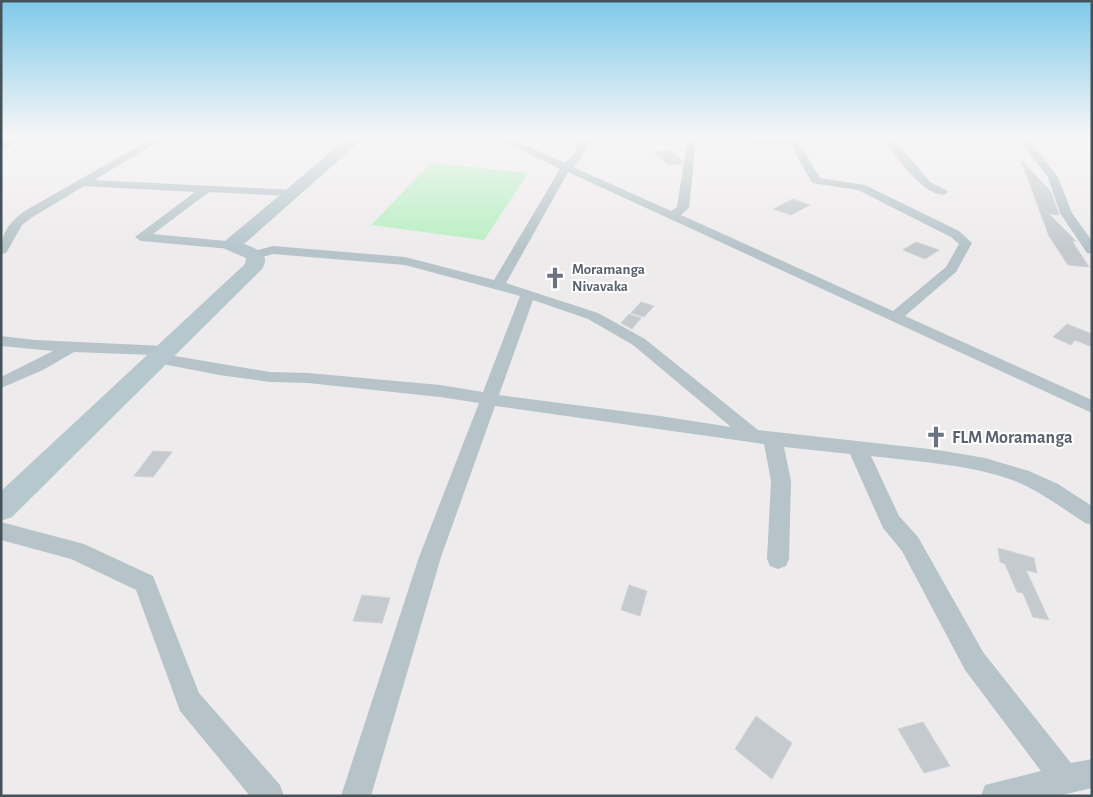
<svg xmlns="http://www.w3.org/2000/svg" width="1093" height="797" font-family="'Alegreya Sans',sans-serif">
<rect width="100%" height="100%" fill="#eeebec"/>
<polygon fill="#b7efc1" points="431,163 528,173 484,240 371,225"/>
<g fill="#c5cace" stroke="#cfd3d7">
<polygon points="671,150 682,161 682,164 668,165 654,152"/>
<polygon points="1021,160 1051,192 1059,215 1049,214 1076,241 1072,241 1089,267 1068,265 1049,236"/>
<polygon points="793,199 810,205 791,215 773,209"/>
<polygon points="916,242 939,250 925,259 903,250"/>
<polygon points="641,302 654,306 644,317 631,313"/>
<polygon points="629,314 641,318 632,329 621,323"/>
<polygon points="1067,324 1092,334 1092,347 1075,340 1071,345 1053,337"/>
<polygon points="153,451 172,452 153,477 134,476"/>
<polygon points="998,548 1034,558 1037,573 1026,570 1049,620 1033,617 1023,593 1017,592 1005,564 1000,562"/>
<polygon points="629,585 647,591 640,616 621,610"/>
<polygon points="362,595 390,598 382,623 353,621"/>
<polygon points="756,716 792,743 772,779 735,749"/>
<polygon points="923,722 950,766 924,773 898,729"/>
</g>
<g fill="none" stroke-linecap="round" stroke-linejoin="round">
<g fill="#b6c4c9" fill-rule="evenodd">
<polygon points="17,136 30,136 1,151 1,144"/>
<path d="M156,136h12l-74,44 199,10 6,3 -6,3 -84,-4 -56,42 83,8 1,3 -6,4 -90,-8 -6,-4 60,-45 -111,-6 -53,32 -9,7 -16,28 -5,1c0,-20 6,-29 22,-42z"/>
<path d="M492,136h13l60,27 7,-6 11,-21h10l-12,23 -8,8 98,44 6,-4 11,-71 100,3 -2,-3h10l1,2 31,-2 -28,8 20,34 45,7 94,46 13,12 -16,29 -51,44 187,84v13l-524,-241 -62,111 92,30 47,26 113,91 180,20 47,8 44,13 29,13 34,22v19l-7,-2c-23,-15 -45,-32 -70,-42 -45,-17 -97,-19 -144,-25l28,60 19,21 65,115 88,111 21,-4v29l-34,8h-77l4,-11 56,-14 -76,-101 -63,-119 -19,-23 -33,-74 -66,-7 7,34 -2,78 -3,7 -8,3 -8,-3 -3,-7 4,-78 -7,-37 -269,-38 -54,151 -70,239h-30l78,-239 60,-154 -39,-6 -132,-14 -38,-1 -51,-7 -67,-13 -2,-4 2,-3 -78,-3 -31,18 -42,18v-11l52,-26 -52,-5v-10l34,4 130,6 6,2 2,3 -4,4 101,17 38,1 132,12 43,7 37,-96 -115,-31 -132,-11 -18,5 -7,-4 2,-3 23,-6 132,11 89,23 66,-111zM696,140l95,5 21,38 46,7 93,47 8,7 -13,23 -53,44 -212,-96 8,-7zM533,300l55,19 45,26 98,82 -71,-11 -161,-21z"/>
<path d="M881,136h10l39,46 16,8 2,2 -2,2c-21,6 -53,-42 -65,-58z"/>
<polygon points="1016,136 1026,136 1058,177 1072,213 1092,241 1092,254 1087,253 1060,213 1048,177"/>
<polygon points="1,522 84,544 153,576 199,693 280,785 284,796 250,796 180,711 136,590 71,559 1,540"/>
</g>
<path fill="#b6c7ce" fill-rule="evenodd" d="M350,136h16l-122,108c11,4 28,10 18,25l-250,248 -11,4v-30l244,-227 1,-6 -21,-9 -3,-4 3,-4z"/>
</g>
<linearGradient id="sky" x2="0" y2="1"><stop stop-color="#7fcaea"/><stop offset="0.55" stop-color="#f7f6f6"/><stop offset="1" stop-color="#f7f6f6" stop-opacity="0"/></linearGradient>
<rect width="1093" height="248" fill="url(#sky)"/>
<defs>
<g id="church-bare" transform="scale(1.725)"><path d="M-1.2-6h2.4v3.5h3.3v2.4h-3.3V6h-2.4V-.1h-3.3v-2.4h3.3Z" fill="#6b7280" stroke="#fff" stroke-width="2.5" paint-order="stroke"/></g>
</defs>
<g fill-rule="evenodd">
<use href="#church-bare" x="555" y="278"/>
<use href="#church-bare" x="936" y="437"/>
</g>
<g text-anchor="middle" stroke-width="4" stroke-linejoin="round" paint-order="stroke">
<g font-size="15" font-weight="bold" fill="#5b616d" stroke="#fff" text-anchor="start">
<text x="572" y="274">Moramanga<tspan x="572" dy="17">Nivavaka</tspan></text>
</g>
<g font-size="18" font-weight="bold" fill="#5b616d" stroke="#fff" text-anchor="start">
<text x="952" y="443">FLM Moramanga</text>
</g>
</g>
<rect width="1093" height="797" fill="none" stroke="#445359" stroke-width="5"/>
</svg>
